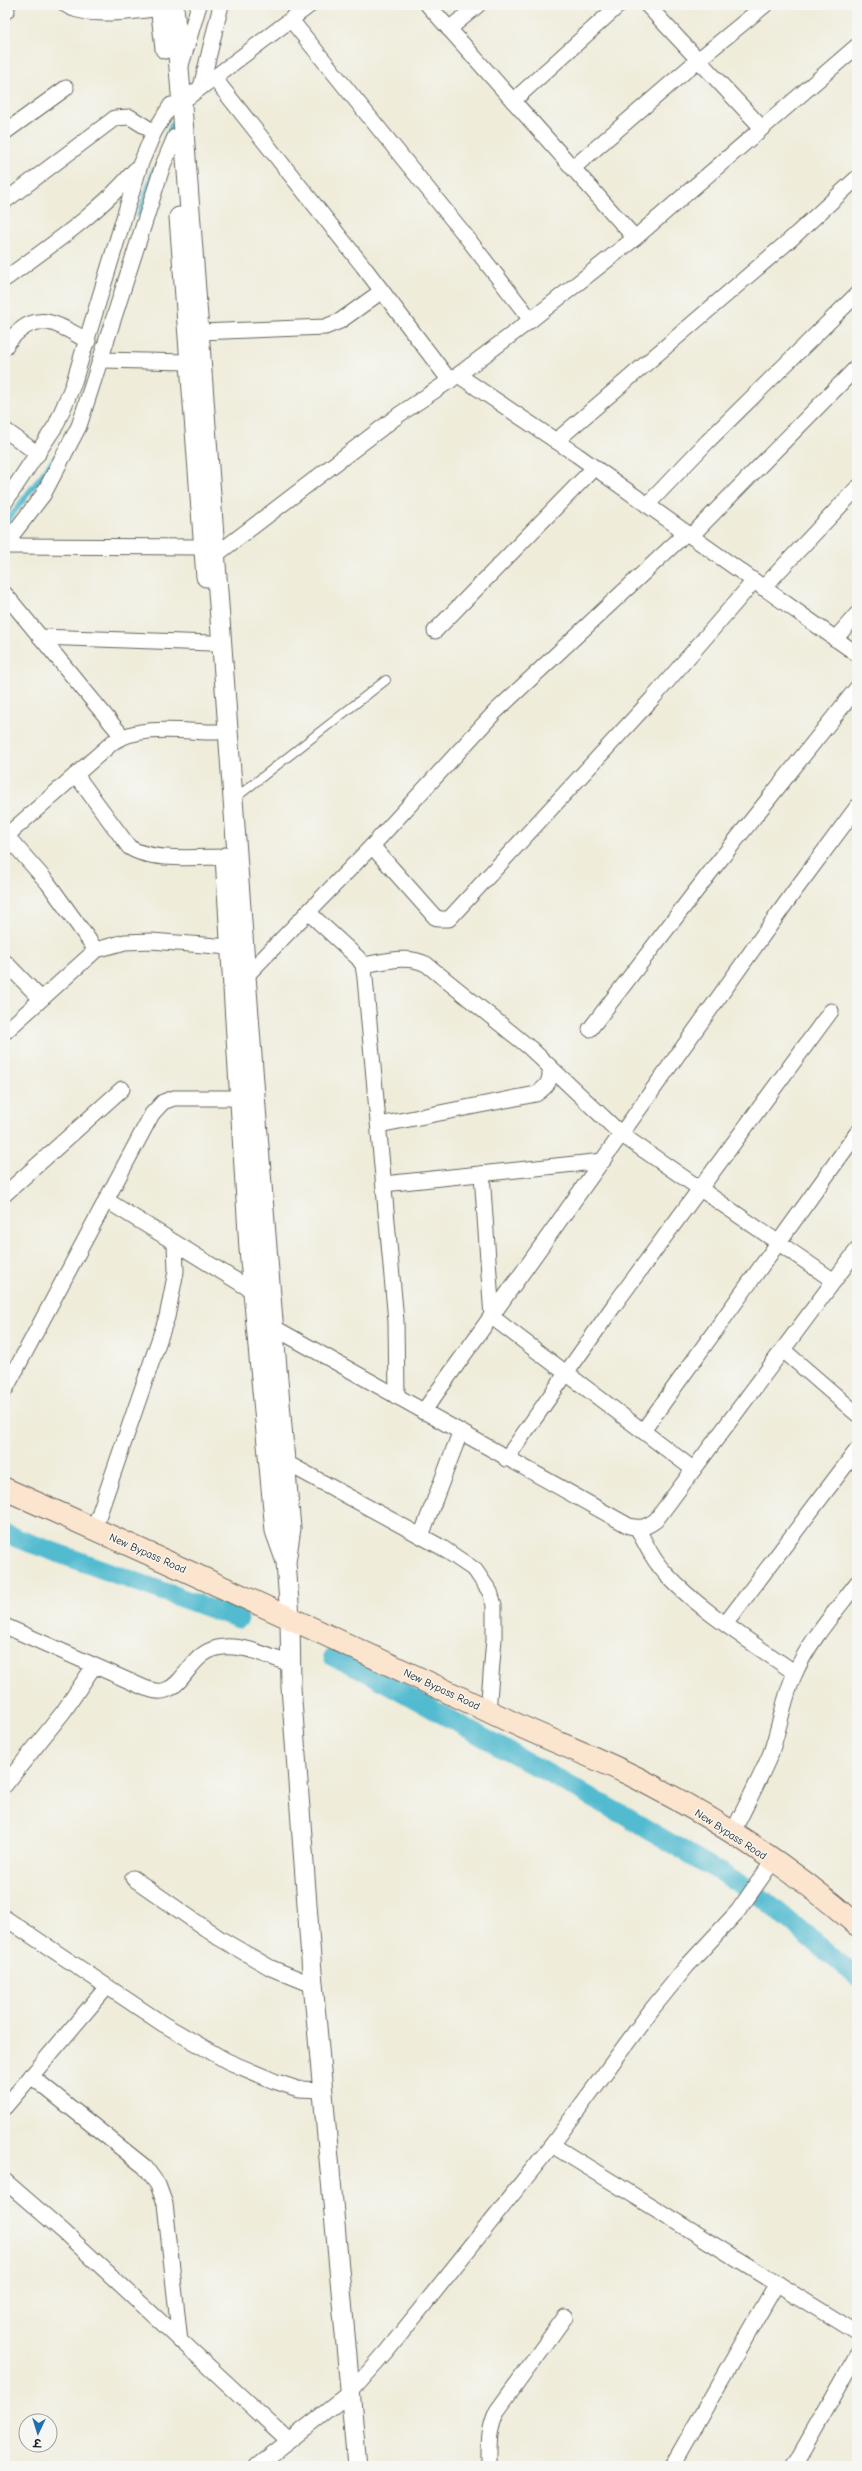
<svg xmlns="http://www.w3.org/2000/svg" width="862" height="2471" font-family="'Comic Neue','Playpen Sans Deva',sans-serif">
<rect width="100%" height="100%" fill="#f6f6f2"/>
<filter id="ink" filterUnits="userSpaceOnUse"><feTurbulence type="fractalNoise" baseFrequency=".025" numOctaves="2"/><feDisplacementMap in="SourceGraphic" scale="8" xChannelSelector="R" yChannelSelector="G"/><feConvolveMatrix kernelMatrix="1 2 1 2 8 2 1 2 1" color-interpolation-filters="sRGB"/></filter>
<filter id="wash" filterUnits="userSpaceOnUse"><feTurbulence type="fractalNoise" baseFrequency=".012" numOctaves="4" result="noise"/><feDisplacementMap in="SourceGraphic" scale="16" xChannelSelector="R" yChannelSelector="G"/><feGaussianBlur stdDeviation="0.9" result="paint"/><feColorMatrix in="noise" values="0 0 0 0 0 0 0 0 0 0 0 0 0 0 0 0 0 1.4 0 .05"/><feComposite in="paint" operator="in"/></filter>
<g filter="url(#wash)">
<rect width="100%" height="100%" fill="#efecda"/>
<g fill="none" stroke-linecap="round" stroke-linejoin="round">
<g stroke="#53bbd0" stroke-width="5.5">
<polyline points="166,140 172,124"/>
<polyline points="139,215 154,170"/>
<polyline points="5,524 54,459"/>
</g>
<g stroke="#53bbd0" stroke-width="19">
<polyline points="5,1534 239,1619"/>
<polyline points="333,1657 359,1668 628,1818 757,1894 857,1977"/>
</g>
</g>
</g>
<g filter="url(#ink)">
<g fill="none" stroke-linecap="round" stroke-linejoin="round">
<g stroke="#66655e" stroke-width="10">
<polyline id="service" points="234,799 386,680"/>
</g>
<g stroke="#66655e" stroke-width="17">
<g id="minor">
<path d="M66,5c21,14 70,6 95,3"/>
<polyline points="428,5 635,238"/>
<polyline points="647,5 762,128"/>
<polyline points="5,12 7,10"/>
<polyline points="291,20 461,230 531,320"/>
<polyline points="449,29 478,5"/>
<polyline points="181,65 199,5"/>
<polyline points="214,78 363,266 450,381"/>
<polyline points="201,87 221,5"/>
<polyline points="183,101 310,5"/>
<polyline points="513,101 619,5"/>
<polyline points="5,132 66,88"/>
<polyline points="573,168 698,60 765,5"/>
<polyline points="5,201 115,118 130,117 154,132"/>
<path d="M5,279c46,-34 93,-65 130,-109"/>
<polyline points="201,332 325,327 340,321 382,291"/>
<path d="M5,347c4,-7 8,-11 14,-16 24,-21 46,-2 69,10"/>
<polyline points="102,360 188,362"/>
<polyline points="458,375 577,455 857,654"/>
<polyline points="5,430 38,454"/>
<polyline points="556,441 791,239 857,178"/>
<polyline points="5,502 56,425 73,385 140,165 154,132 171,105"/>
<polyline points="647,505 708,441 857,294"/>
<polyline points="691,536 857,367"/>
<polyline points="5,544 43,495 79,426 163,165 175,137"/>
<polyline points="5,546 203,547"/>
<polyline points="217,554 400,414 458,375 531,320 635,238 857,46"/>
<polyline points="763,588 857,488"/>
<polyline points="5,594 122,736"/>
<polyline points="435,631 594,468"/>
<polyline points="40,637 211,643"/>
<polyline points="835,639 857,614"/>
<path d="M76,775l53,72c21,15 70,10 96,10"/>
<polyline points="5,834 48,883 96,950"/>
<path d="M5,837l108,-95c29,-18 71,-10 104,-10"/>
<polyline points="372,846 435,917 440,919 449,919 652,699 754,581"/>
<polyline points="308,912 358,958 363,965 365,978 396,1321 397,1397"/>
<polyline points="5,962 41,999"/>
<path d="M363,965c21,-3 43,-11 63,-1l104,84 92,87 212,146"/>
<polyline points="246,976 372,846 495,712 686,533"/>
<polyline points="590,1029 712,870 857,688"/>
<polyline points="5,1032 96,950 125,942 151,941 230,947"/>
<path d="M379,1125l157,-31c12,-8 15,-13 14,-27"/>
<polyline points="482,1174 492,1317 693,1469"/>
<polyline points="384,1184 603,1161"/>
<polyline points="5,1194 122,1089"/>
<polyline points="106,1200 253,1291"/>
<path d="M273,1327l356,199c12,3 18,1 27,-6l201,-270"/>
<polyline points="783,1350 857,1414"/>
<polyline points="5,1390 152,1114 163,1102 174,1098 239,1098"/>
<polyline points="423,1412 796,889 857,807"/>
<polyline points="643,1431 857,1133"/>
<polyline points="506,1459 615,1304 831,1011"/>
<polyline points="285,1462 441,1547 475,1570 490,1592 494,1605 494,1639 488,1711"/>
<polyline points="94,1529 167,1317 176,1271 175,1243"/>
<path d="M638,1529c8,16 16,33 29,46 33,36 88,69 128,98"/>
<polyline points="421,1536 460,1433"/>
<polyline points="726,1623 857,1450"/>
<path d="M5,1626l140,62c6,2 15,5 21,2 19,-6 25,-36 51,-42 23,-6 52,9 74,16"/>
<polyline points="5,1785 64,1711 94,1666"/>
<path d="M733,1832c12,-25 26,-51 37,-77 10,-27 13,-56 25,-82 15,-33 40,-61 62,-90"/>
<polyline points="133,1878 219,1938 271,1968 313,1985"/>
<polyline points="5,1918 163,2024 227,2061 274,2081 298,2089 323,2090"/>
<polyline points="31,2076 145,2167 158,2185 165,2204 180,2341"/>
<polyline points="5,2107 107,1987"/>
<polyline points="552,2145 857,2333"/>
<polyline points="5,2181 64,2232 289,2441"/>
<polyline points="257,2466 350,2393 387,2351 552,2145 652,2009 687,1966 738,1911 773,1861"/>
<path d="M489,2466c0,-20 -1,-37 8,-55l68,-94"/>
<polyline points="672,2466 777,2283"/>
<polyline points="794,2466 857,2355"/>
</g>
</g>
<g stroke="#66655e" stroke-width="21">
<g id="tertiary">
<polyline points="160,5 165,49"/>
<path d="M174,5c41,507 71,1016 117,1523l-5,34 4,55 1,70 21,285 45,494"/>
<polyline points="179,217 206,577"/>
<polyline points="225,857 249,1249 275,1531 285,1559"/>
</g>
</g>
<g stroke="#66655e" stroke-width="24">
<path id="secondary" d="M5,1489c168,75 334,151 500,230 43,21 89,37 132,59 78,40 154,89 220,147"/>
</g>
<use href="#service" stroke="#fff" stroke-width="8"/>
<use href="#minor" stroke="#fff" stroke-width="15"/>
<use href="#tertiary" stroke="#fff" stroke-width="19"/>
<use href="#secondary" stroke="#fce5cf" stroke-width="22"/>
</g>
</g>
<g text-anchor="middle" stroke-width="3" stroke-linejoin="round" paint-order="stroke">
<g font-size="11" fill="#1c1c1c" stroke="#f6f6f2">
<text transform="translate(148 1553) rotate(24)" y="4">New Bypass Road</text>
<text transform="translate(442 1689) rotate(25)" y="4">New Bypass Road</text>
<text transform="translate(731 1834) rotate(33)" y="4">New Bypass Road</text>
</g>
</g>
<rect width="862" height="2471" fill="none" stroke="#f6f6f2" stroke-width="20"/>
<g transform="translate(38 2433) rotate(184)"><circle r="19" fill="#f6f6f2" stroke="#9f9f9c"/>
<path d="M0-3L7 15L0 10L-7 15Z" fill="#1f6fb2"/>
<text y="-6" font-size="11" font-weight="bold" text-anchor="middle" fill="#1c1c1c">उ</text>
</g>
</svg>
